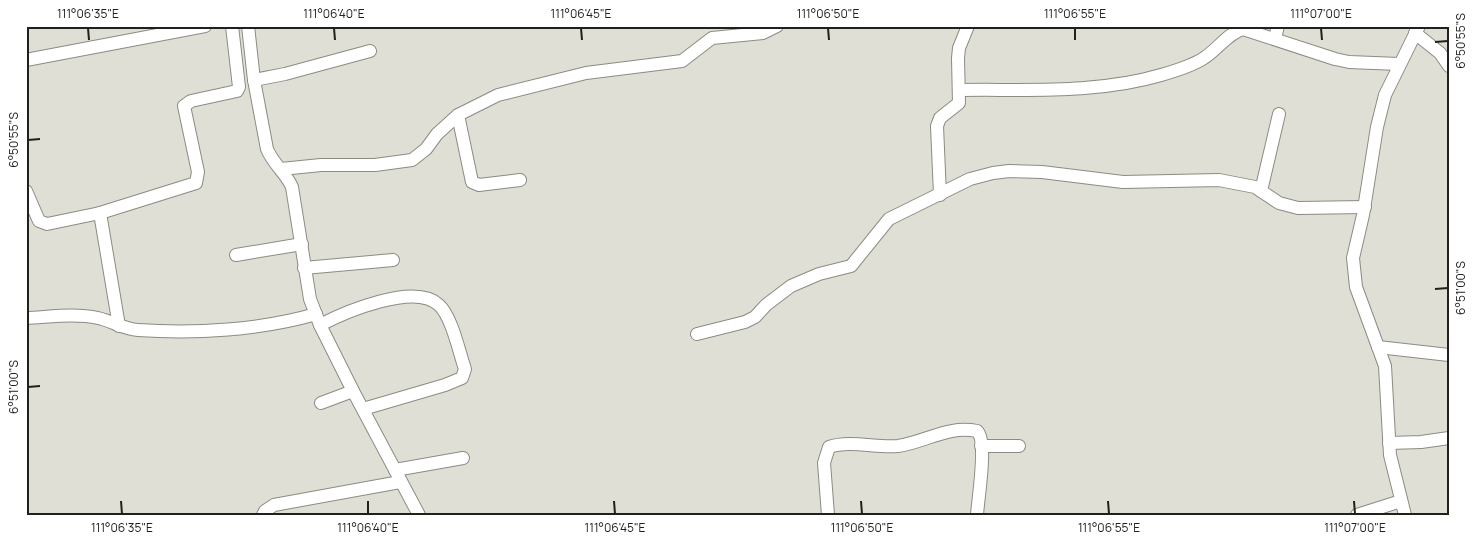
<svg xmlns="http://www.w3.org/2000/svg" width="1475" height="541" font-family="Manrope,sans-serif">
<rect width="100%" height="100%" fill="#e0dfd6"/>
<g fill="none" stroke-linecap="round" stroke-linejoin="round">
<g stroke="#8c8b83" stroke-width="14">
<g id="minor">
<path d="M248,26l6,54 13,69c6,15 19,24 25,38l18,112 10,26 33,66 66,124"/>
<polyline points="1415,33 1440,53 1449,66"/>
<polyline points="1275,38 1278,26"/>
<polyline points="26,60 205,26"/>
<polyline points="254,80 285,74 370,51"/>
<path d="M960,90c66,-1 137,4 201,-15 14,-4 31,-9 43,-17 13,-8 24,-25 39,-29l92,30 14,3 50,2"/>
<polyline points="458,115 472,182 479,185 520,180"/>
<polyline points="281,169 321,165 375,165 412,160 426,149 437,134 458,115 498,95 586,73 682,61 712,38 763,33 777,26"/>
<polyline points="26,191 39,221 47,224 100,213 196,183 198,172 184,106 191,101 237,91 239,87 232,26"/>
<polyline points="1261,191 1279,114"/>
<polyline points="940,195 937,126 940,118 959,103 958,58 959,48 968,26"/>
<polyline points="100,213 119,326"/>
<polyline points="236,255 302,244"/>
<polyline points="304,268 393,260"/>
<path d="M26,318c24,-1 49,-5 72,0 14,3 25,11 40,12 57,4 123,0 178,-16"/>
<path d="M320,325c25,-13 95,-43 119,-20 13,12 20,47 26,64l-3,9 -17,7 -82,24"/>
<polyline points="697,334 745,322 755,317 766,305 791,286 819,274 851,266 889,219 970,179 993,173 1009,171 1042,172 1123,182 1219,180 1255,187 1279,203 1298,208 1365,207"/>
<polyline points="1378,347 1449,355"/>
<polyline points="321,403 353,391"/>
<polyline points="1389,443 1421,442 1449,438"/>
<polyline points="981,446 1019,446"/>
<polyline points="395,470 463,458"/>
<polyline points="263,515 265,511 274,505 400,482"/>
<path d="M828,515l-4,-52 5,-16c22,-7 47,1 69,-1 28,-4 50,-21 79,-15 11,10 1,67 0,84"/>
<polyline points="1357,515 1401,501"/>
<polyline points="1405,515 1390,455 1385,366 1356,287 1353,258 1363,215 1377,127 1385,95 1419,26"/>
</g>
</g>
<use href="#minor" stroke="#fff" stroke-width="12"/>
</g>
<path fill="none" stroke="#21201d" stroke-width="2" d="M88,28l1,12M334,28l1,12M581,28l1,12M828,28l1,12M1075,28v12M1321,28l1,12M1435,42l13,-1M28,140l12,-1M1435,289l13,-1M28,387l12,-1M121,501l1,13M368,501v13M614,501l1,13M861,501l1,13M1108,501l1,13M1354,501l1,13"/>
<rect width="1475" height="541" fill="none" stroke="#ffffff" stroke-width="55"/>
<rect x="28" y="28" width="1420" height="486" fill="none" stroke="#21201d" stroke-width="2"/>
<g font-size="12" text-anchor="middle" fill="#21201d">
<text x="88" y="18">111°06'35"E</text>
<text x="334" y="18">111°06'40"E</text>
<text x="581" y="18">111°06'45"E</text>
<text x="828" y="18">111°06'50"E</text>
<text x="1075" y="18">111°06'55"E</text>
<text x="1321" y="18">111°07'00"E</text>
<text transform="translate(1461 41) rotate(-90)" y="4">6°50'55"S</text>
<text transform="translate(14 140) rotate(-90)" y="4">6°50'55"S</text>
<text transform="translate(1461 288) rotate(-90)" y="4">6°51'00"S</text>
<text transform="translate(14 387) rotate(-90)" y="4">6°51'00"S</text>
<text x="122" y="532">111°06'35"E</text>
<text x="368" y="532">111°06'40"E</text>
<text x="615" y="532">111°06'45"E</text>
<text x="862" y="532">111°06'50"E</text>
<text x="1109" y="532">111°06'55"E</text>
<text x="1355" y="532">111°07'00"E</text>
</g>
</svg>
